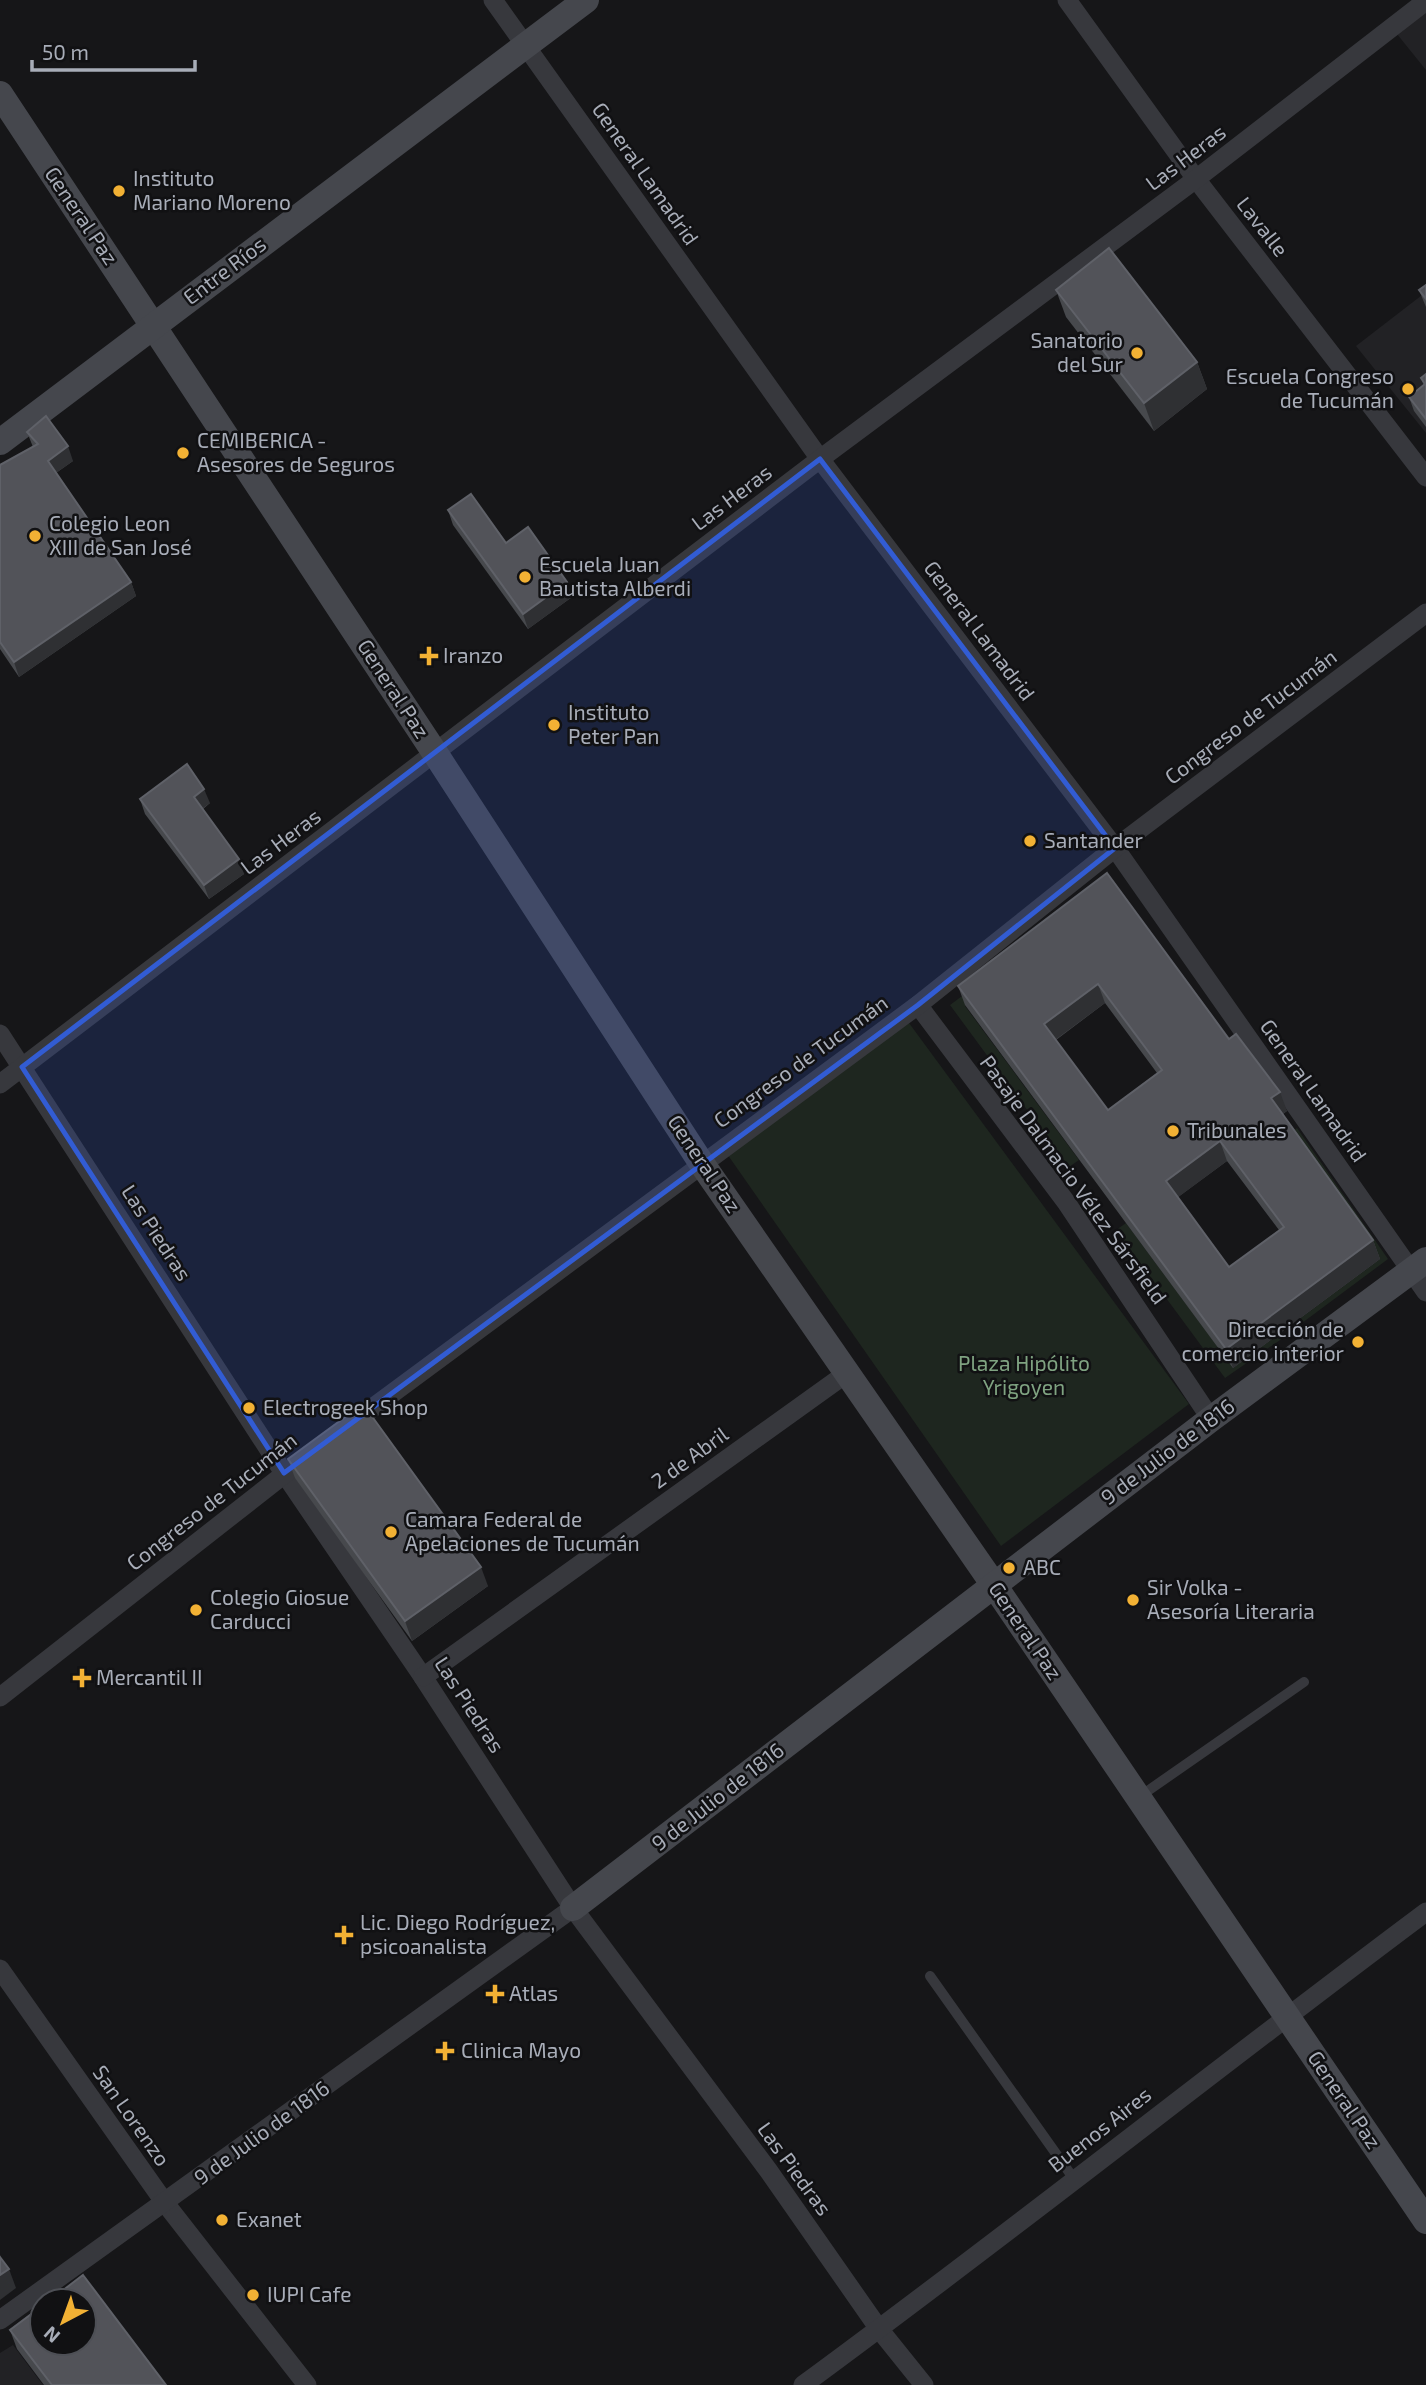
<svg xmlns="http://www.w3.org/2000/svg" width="1426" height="2385" font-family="'Exo 2',sans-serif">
<rect width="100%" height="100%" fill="#161618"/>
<g fill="#222225">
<polygon points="1426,12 1426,70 1397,34"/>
<polygon points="1426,292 1426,433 1356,346"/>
<polygon points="13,2345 43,2385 0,2385 0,2353"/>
</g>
<g fill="#1e261f">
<polygon points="1001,967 965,1006 1079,1160 1069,1167 950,1005"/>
<polygon points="909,1023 1189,1404 1001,1546 725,1151"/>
<polygon points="1297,1128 1388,1259 1302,1323 1299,1319 1380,1259 1290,1134"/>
<polygon points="1126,1223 1233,1367 1279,1334 1283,1338 1225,1378 1116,1230"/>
</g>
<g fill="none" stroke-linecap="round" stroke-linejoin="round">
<g stroke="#37383d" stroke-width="10">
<polyline points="1139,1797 1304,1682"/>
<polyline points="930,1976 1074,2179"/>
</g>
<g stroke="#37383d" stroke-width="19">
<polyline points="493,0 820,459 1115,848 1426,1292"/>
<polyline points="1067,0 1196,179 1426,477"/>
<polyline points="918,1005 1066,1202 1211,1419"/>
<polyline points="0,1034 284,1473 423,1677 573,1908 768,2170 879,2329 924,2385"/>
<polyline points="0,1084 820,459 1196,179 1426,1"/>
<polyline points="348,1426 918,1005 1115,848 1426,613"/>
<polyline points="423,1677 847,1373"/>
<polyline points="0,1697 310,1454"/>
<polyline points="0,1969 165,2203 307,2385"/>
<polyline points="0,2320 573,1908"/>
<path d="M803,2385c210,-154 414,-317 623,-473"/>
</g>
<g stroke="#45474d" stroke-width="26">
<polyline points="0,94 435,753 702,1164 994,1585 1426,2221"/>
<polyline points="0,442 586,0"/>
<polyline points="573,1908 1211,1419 1426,1260"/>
</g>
</g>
<g fill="#47494d" fill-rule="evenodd">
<polygon points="1426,285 1426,307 1419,290"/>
<polygon points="1056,290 1197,362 1207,389 1154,431 1066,317"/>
<polygon points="1426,374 1426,427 1414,411 1409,397 1424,386 1421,378"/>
<polygon points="27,432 73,461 56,473 131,582 136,596 19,677 0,649 0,465 33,447"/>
<polygon points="448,510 506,543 567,582 572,597 528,629 453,525"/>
<polygon points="140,799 210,803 203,809 244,874 209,899 145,814"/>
<path d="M1107,873l122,166 58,72 -4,3 90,126 7,19 -147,109 -268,-363 -7,-19zM1105,1003l52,70 -49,37 -52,-70zM1227,1161l52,69 -50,37 -51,-70z"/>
<polygon points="288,1459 488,1586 412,1641 295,1478"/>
<polygon points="10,2330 166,2385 44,2385 17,2349"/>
</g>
<g fill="#2f3033">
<polygon points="1197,362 1207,389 1154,431 1144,403"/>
<polygon points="68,446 73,461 53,475 48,461"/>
<polygon points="131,582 136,596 19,677 14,662"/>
<polygon points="567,582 572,597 528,629 523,614"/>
<polygon points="204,789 210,803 199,811 194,797"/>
<polygon points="239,859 244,874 209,899 204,885"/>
<polygon points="1098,984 1105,1003 1051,1043 1044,1024"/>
<polygon points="1280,1092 1287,1111 1278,1117 1271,1098"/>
<polygon points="1220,1141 1227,1161 1173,1201 1166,1181"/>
<polygon points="1373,1240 1380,1259 1233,1368 1226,1349"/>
<polygon points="481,1567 488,1586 412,1641 405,1621"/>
<polygon points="9,2269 16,2288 0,2300 0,2275"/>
</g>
<g fill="#525359" stroke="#5f6168" stroke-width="2" fill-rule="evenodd">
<polygon points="1109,248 1197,362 1144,403 1056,290"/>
<polygon points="1426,285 1426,299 1419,290"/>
<polygon points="1426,374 1426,419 1409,397 1425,384 1421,378"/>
<polygon points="46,416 68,446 48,461 131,582 14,662 0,642 0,465 38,444 27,432"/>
<polygon points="471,494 506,543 528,527 567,582 523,614 448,510"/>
<polygon points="187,764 204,789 194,797 239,859 204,885 140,799"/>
<path d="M1107,873l122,166 7,-5 44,58 -9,6 102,142 -147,109 -268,-363zM1098,984l64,86 -54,40 -64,-86zM1220,1141l64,86 -55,40 -63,-86z"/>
<polygon points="363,1404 481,1567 405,1621 288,1459"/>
<polygon points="0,2257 9,2269 0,2275"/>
<polygon points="83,2275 166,2385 52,2385 10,2330 42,2306 42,2343 84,2343 84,2301 49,2301"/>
</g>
<path fill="#325cd3" fill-opacity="0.2" stroke="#325cd3" stroke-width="5" stroke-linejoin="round" d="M820,459l295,389 -197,157 -634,468 -262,-406z"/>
<g fill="#f2b134" stroke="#111113" stroke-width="2.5">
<circle cx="119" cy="191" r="7"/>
<circle cx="1137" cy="353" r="7"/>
<circle cx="1408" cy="389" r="7"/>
<circle cx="183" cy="453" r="7"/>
<circle cx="35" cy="536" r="7"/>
<circle cx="525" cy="577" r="7"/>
<path d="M425.5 645.5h7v7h7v7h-7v7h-7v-7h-7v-7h7z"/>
<circle cx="554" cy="725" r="7"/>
<circle cx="1030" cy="841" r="7"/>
<circle cx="1173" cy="1131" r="7"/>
<circle cx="1358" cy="1342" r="7"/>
<circle cx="249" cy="1408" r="7"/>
<circle cx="391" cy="1532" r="7"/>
<circle cx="1009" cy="1568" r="7"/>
<circle cx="1133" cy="1600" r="7"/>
<circle cx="196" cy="1610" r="7"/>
<path d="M78.5 1667.5h7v7h7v7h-7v7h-7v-7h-7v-7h7z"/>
<path d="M340.5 1924.5h7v7h7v7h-7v7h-7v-7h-7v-7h7z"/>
<path d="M491.5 1983.5h7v7h7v7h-7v7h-7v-7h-7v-7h7z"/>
<path d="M441.5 2040.5h7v7h7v7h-7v7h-7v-7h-7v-7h7z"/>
<circle cx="222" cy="2220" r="7"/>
<circle cx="253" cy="2295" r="7"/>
</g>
<g text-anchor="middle" stroke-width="5" stroke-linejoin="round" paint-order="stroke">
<g font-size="21" fill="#a8adb8" stroke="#111113">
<text transform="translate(1186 158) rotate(-37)" y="7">Las Heras</text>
<text transform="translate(645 174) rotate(55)" y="7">General Lamadrid</text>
<text transform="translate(81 216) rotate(56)" y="7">General Paz</text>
<text transform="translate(1262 227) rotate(52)" y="7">Lavalle</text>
<text transform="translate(225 271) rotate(-37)" y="7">Entre Ríos</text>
<text transform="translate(732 498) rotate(-37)" y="7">Las Heras</text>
<text transform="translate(979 631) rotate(53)" y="7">General Lamadrid</text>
<text transform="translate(393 689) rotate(57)" y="7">General Paz</text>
<text transform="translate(1251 717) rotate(-37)" y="7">Congreso de Tucumán</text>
<text transform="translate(281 842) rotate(-37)" y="7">Las Heras</text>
<text transform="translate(801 1062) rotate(-36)" y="7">Congreso de Tucumán</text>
<text transform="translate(1313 1091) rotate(55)" y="7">General Lamadrid</text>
<text transform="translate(704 1164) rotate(56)" y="7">General Paz</text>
<text transform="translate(1073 1180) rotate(54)" y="7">Pasaje Dalmacio Vélez Sársfield</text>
<text transform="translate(156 1233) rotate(57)" y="7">Las Piedras</text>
<text transform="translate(1168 1452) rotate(-37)" y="7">9 de Julio de 1816</text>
<text transform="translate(690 1458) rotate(-36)" y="7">2 de Abril</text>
<text transform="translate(212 1502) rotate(-38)" y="7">Congreso de Tucumán</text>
<text transform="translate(1025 1631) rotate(56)" y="7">General Paz</text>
<text transform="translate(469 1705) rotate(57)" y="7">Las Piedras</text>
<text transform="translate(718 1797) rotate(-38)" y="7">9 de Julio de 1816</text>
<text transform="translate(1344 2100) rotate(56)" y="7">General Paz</text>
<text transform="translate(131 2116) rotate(55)" y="7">San Lorenzo</text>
<text transform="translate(1100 2130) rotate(-38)" y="7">Buenos Aires</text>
<text transform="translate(262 2133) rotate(-36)" y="7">9 de Julio de 1816</text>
<text transform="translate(794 2169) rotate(54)" y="7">Las Piedras</text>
</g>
<g font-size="21" fill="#a8adb8" stroke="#111113" text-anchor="start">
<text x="133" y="186">Instituto<tspan x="133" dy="24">Mariano Moreno</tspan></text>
<text x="1123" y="348" text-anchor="end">Sanatorio<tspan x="1123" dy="24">del Sur</tspan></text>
<text x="1394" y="384" text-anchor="end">Escuela Congreso<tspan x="1394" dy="24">de Tucumán</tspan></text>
<text x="197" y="448">CEMIBERICA -<tspan x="197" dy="24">Asesores de Seguros</tspan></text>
<text x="49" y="531">Colegio Leon<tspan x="49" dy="24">XIII de San José</tspan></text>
<text x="539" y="572">Escuela Juan<tspan x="539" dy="24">Bautista Alberdi</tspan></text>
<text x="443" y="663">Iranzo</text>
<text x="568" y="720">Instituto<tspan x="568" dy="24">Peter Pan</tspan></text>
<text x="1044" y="848">Santander</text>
<text x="1187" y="1138">Tribunales</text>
<text x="1344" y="1337" text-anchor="end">Dirección de<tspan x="1344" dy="24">comercio interior</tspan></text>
<text x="263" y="1415">Electrogeek Shop</text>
<text x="405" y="1527">Camara Federal de<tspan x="405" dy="24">Apelaciones de Tucumán</tspan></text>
<text x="1023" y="1575">ABC</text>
<text x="1147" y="1595">Sir Volka -<tspan x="1147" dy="24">Asesoría Literaria</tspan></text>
<text x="210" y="1605">Colegio Giosue<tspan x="210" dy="24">Carducci</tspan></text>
<text x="96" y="1685">Mercantil II</text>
<text x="360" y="1930">Lic. Diego Rodríguez,<tspan x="360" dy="24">psicoanalista</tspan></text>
<text x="509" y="2001">Atlas</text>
<text x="461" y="2058">Clinica Mayo</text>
<text x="236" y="2227">Exanet</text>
<text x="267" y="2302">IUPI Cafe</text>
</g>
<g font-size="21" fill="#7fa381" stroke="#111113">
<text x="1024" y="1371">Plaza Hipólito<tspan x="1024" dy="24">Yrigoyen</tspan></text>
</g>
</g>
<g transform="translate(63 2322) rotate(221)"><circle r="33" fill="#111113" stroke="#4d4f55" stroke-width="2"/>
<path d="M0-5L12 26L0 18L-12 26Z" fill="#f2b134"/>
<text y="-10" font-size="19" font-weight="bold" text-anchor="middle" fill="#a8adb8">N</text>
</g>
<path d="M32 60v10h163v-10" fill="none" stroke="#a8adb8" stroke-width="3.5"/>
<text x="42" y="60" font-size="21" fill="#a8adb8" stroke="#111113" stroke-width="5" paint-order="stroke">50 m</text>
</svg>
